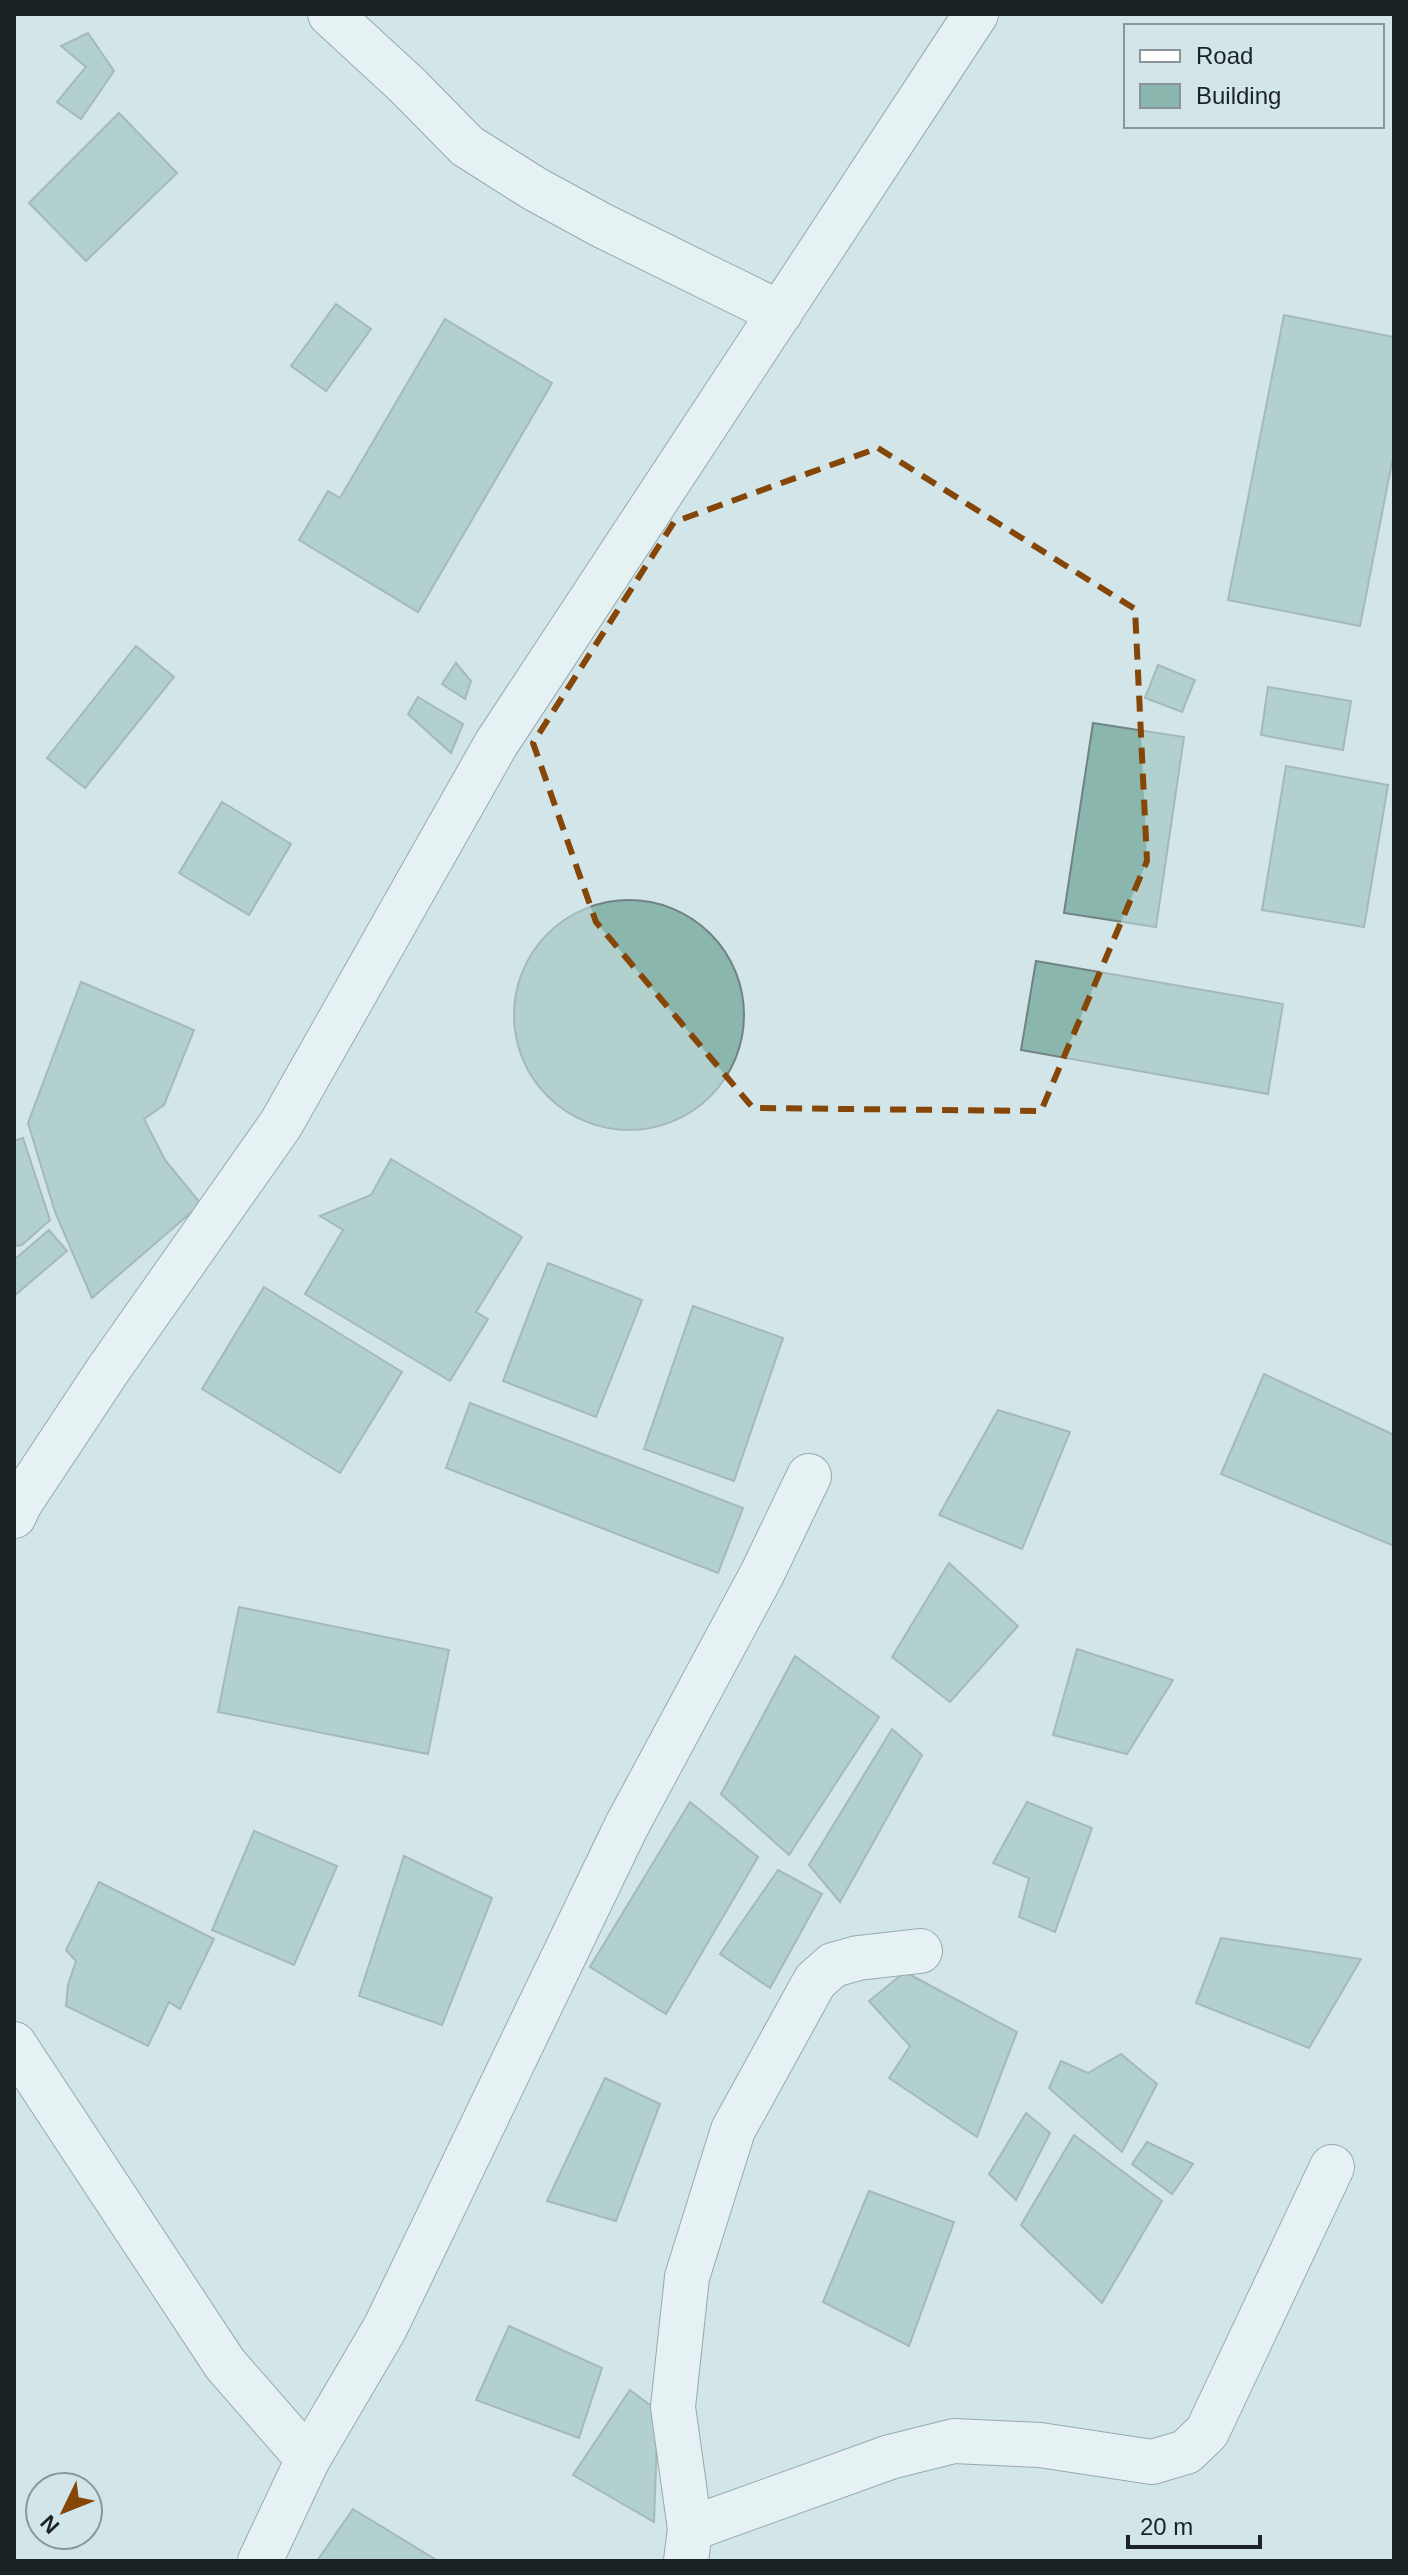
<svg xmlns="http://www.w3.org/2000/svg" width="1408" height="2575" font-family="Arial,sans-serif">
<rect width="100%" height="100%" fill="#d2e5e9"/>
<g fill="#8ab6ae" stroke="#718380" stroke-width="2">
<polygon points="88,33 114,71 81,119 57,102 86,67 61,46"/>
<polygon points="119,113 177,173 86,261 29,203"/>
<polygon points="336,304 371,329 326,391 291,366"/>
<polygon points="1284,315 1394,337 1394,452 1360,626 1228,600"/>
<polygon points="445,319 552,383 418,612 299,540 328,491 340,498"/>
<polygon points="136,646 174,677 85,788 47,758"/>
<polygon points="456,663 471,681 465,699 442,684"/>
<polygon points="1158,665 1195,680 1182,712 1145,698"/>
<polygon points="1268,687 1351,701 1343,750 1261,735"/>
<polygon points="418,697 463,724 451,753 408,714"/>
<polygon points="1093,723 1184,737 1156,927 1064,913"/>
<polygon points="1286,766 1388,785 1364,927 1262,910"/>
<polygon points="222,802 291,844 249,915 179,873"/>
<circle cx="629" cy="1015" r="115"/>
<polygon points="1036,961 1283,1004 1268,1094 1021,1050"/>
<polygon points="81,982 194,1030 164,1105 144,1119 165,1160 201,1204 92,1298 55,1212 28,1123"/>
<polygon points="23,1138 50,1220 22,1245 14,1246 14,1141"/>
<polygon points="391,1159 522,1237 476,1312 488,1319 450,1381 305,1294 343,1230 320,1216 371,1195"/>
<polygon points="49,1230 67,1251 14,1296 14,1260"/>
<polygon points="548,1263 642,1300 596,1417 503,1381"/>
<polygon points="264,1287 402,1372 340,1473 202,1389"/>
<polygon points="693,1306 783,1338 734,1481 644,1449"/>
<polygon points="1264,1374 1394,1435 1394,1546 1221,1474"/>
<polygon points="470,1403 743,1508 718,1573 446,1468"/>
<polygon points="998,1410 1070,1432 1022,1549 939,1515"/>
<polygon points="949,1563 1018,1626 950,1702 892,1657"/>
<polygon points="239,1607 449,1650 428,1754 218,1712"/>
<polygon points="1077,1649 1173,1680 1127,1754 1053,1735"/>
<polygon points="795,1656 879,1717 789,1855 721,1794"/>
<polygon points="892,1729 922,1755 840,1902 809,1865"/>
<polygon points="690,1802 758,1857 666,2014 590,1967"/>
<polygon points="1027,1802 1092,1828 1055,1932 1019,1917 1029,1878 993,1863"/>
<polygon points="254,1831 337,1866 294,1965 212,1930"/>
<polygon points="404,1856 492,1898 442,2025 359,1996"/>
<polygon points="778,1870 822,1894 770,1988 720,1954"/>
<polygon points="99,1882 214,1939 180,2009 169,2002 148,2046 66,2006 68,1985 76,1961 66,1950"/>
<polygon points="1221,1938 1361,1959 1309,2048 1196,2003"/>
<polygon points="905,1972 1017,2032 977,2137 889,2078 910,2046 869,2001"/>
<polygon points="1121,2054 1157,2084 1122,2152 1049,2088 1061,2061 1088,2073"/>
<polygon points="605,2078 660,2104 616,2221 547,2201"/>
<polygon points="1026,2113 1050,2133 1016,2200 989,2174"/>
<polygon points="1074,2135 1162,2201 1102,2303 1021,2225"/>
<polygon points="1147,2142 1193,2164 1172,2194 1132,2164"/>
<polygon points="869,2191 954,2222 909,2346 823,2302"/>
<polygon points="509,2326 602,2368 579,2438 476,2400"/>
<polygon points="630,2390 658,2411 654,2522 573,2475"/>
<polygon points="353,2509 438,2561 317,2561"/>
</g>
<g fill="none" stroke-linecap="round" stroke-linejoin="round">
<g stroke="#526267" stroke-width="46">
<g id="street">
<polyline points="330,14 407,85 467,146 535,189 603,226 780,313"/>
<polyline points="14,1516 20,1503 108,1370 281,1124 496,744 976,14"/>
<polyline points="14,2044 225,2364 308,2459 260,2561"/>
<polyline points="308,2459 385,2328 626,1827 762,1574 809,1476"/>
<polyline points="690,2529 890,2457 954,2441 1040,2445 1152,2462 1186,2452 1207,2432 1332,2167"/>
<polyline points="686,2561 690,2529 673,2407 687,2277 733,2130 815,1981 833,1965 858,1958 920,1951"/>
</g>
</g>
<use href="#street" stroke="#fff" stroke-width="44"/>
</g>
<path d="M0 0H1408V2575H0ZM878,448l257,161 12,252 -106,250 -288,-3 -157,-186 -63,-179 141,-221z" fill="#d2e5e9" fill-opacity=".55" fill-rule="evenodd"/>
<path fill="none" stroke="#854608" stroke-width="6" stroke-dasharray="16 10" stroke-linejoin="round" d="M878,448l257,161 12,252 -106,250 -288,-3 -157,-186 -63,-179 141,-221z"/>
<rect width="1408" height="2575" fill="none" stroke="#1c2324" stroke-width="32"/>
<rect x="1124" y="24" width="260" height="104" fill="#d2e5e9" stroke="#89979a" stroke-width="2"/>
<rect x="1140" y="50" width="40" height="12" fill="#ffffff" stroke="#89979a" stroke-width="2"/>
<text x="1196" y="64" font-size="24" fill="#1c2324">Road</text>
<rect x="1140" y="84" width="40" height="24" fill="#8ab6ae" stroke="#89979a" stroke-width="2"/>
<text x="1196" y="104" font-size="24" fill="#1c2324">Building</text>
<g transform="translate(64 2511) rotate(227)"><circle r="38" fill="#d2e5e9" stroke="#89979a" stroke-width="2"/>
<path d="M0-6L14 30L0 20L-14 30Z" fill="#854608"/>
<text y="-12" font-size="22" font-weight="bold" text-anchor="middle" fill="#1c2324">N</text>
</g>
<path d="M1128 2535v12h132v-12" fill="none" stroke="#1c2324" stroke-width="4"/>
<text x="1140" y="2535" font-size="24" fill="#1c2324" stroke="#d2e5e9" stroke-width="6" paint-order="stroke">20 m</text>
</svg>
